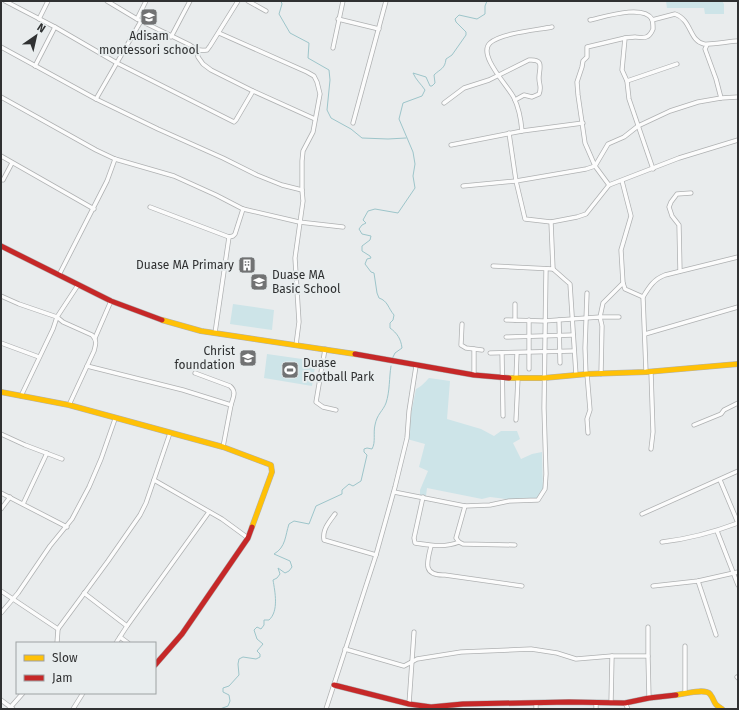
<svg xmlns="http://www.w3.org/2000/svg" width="739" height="710" font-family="'Fira Sans',sans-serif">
<rect width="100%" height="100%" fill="#e9eced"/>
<g fill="#cde4e8">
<polygon points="666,1 722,1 724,4 724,14 705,14 704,8 667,8"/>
<polygon points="233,304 274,310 272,330 230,324"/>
<polygon points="267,354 316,361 312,386 264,378"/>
<path d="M429,378l21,3 -3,38 34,10 13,7 7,-5h16l3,8 -7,4 8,16 11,-5 10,-2 1,39 -4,8h-33l-16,-2 -8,2 -55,-11 -1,8 -6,-1v-5l8,-19 -9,-4 6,-23 -18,-5 2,-16 7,-34c5,-2 9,-7 13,-11z"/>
</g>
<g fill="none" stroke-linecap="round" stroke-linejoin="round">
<g stroke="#9dc5ca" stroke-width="1">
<polyline points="281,1 282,4 279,14 290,33 309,43 308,58 329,70 330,80 327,110 331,118 351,129 362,138 388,139 406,138"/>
<path d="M392,359l3,-6 7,-5c-1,-9 -5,-15 -12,-20v-5l3,-3 1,-5c-6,-7 -6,-14 -15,-17l-2,-5 -3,-20 -3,-1 -6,-8 2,-5 4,-1 -1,-2 -8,-5v-5l8,-6 1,-4 -9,-2 -3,-5 3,-4 4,-2 -3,-3 5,-9 7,-2 23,4 17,-25 -2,-12 2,-12 -2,-12 -14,-33 4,-16 19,-7 3,-6c-4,-6 -9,-10 -12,-17l13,4 4,9h2l3,-3 -1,-8c6,-6 11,-6 12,-16l6,-4 14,-20v-3l-10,-10 -1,-3 4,-4 18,4 8,-5v-8l2,-5"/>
<path d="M220,709l8,-3 2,-5 -1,-6 -6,-3v-4l6,-2 10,-11 -1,-11 1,-5 4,-2 13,2 4,-2v-3l-3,-3 6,-7 -6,-5 -3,-9 3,-3 4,2 3,-4v-5h5c10,-9 6,-28 4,-40l4,-2 3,-4 -2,-6 7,5 4,-2 3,-4 -2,-6 -16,-7c12,-7 11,-18 15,-30l5,-3 15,3 7,-18 26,-12v-4l7,-6 4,2 8,-5 6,-26 -3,-3v-3l3,-1 5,1c4,-7 1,-16 3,-24 2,-11 8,-14 11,-22 4,-12 3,-25 5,-37"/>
</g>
<g stroke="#afb1b2" stroke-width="5">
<g id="street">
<polyline points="5,1 55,27 117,63 234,122 236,120 253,91"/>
<path d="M107,1l30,18 53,26c6,5 9,6 17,5l3,-4 28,-45"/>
<polyline points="248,1 266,11"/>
<polyline points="39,19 48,1"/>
<polyline points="137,19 146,1"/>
<polyline points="338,19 379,29"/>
<path d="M590,20c14,-3 53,-16 62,-1 1,3 1,7 1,10 -4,10 -9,9 -18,8 -4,0 -7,1 -10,1l-3,32 5,11 2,18 24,70"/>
<path d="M652,20l23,-6c17,6 14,27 29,30 4,1 28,-3 34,-3"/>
<polyline points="219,33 307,72 314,76 317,82 320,94 313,132 303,151 302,161 302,190 303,201 295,258 299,322 296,345"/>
<polyline points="171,37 190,1"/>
<polyline points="707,45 705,49 716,79 721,98"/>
<polyline points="1,47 96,99 158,129 223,158 257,175 282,185 302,190"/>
<polyline points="333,48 343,1"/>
<polyline points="197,50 198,57 203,64 211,70 253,91 315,119"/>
<polyline points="35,66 55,27"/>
<polyline points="627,81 677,64"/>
<polyline points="1,97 96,150 115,159 174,176 216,195 243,209 299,222 343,227"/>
<polyline points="96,99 141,21"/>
<path d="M444,103l20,-15 25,-8 40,-20c16,-1 10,8 10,18 0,7 3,9 0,16l-7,3 -8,-2 -9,5"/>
<polyline points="353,123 386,1"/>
<polyline points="522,131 583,123"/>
<polyline points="509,133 516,181 525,219 551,222 577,217 586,214 609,185 679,158 738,140"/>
<path d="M451,145l71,-14c-1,-11 -3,-23 -8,-33 -5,-11 -37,-43 -24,-55 11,-10 47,-13 62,-16"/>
<polyline points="1,156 94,209"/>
<polyline points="3,180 12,163"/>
<polyline points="622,181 631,216 621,250 623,283 625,289 643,297"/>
<polyline points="609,185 595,166 585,143 578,95 577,82 582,67 583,61 587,57 587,47 625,38"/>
<polyline points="463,186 516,181 586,169 595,166 608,144 624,137 638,126 670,111 698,102 721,98 738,97"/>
<polyline points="150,207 229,237"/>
<polyline points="493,266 553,269 551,222"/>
<polyline points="553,269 570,284 576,375"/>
<polyline points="680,271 679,225 672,216 669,207 671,202 677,194 691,193"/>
<polyline points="59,275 107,181 115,159"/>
<path d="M1,296l18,8 38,13 6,5 29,13c5,5 4,9 2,16l-25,54"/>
<polyline points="515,304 515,320"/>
<polyline points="619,317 600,317 603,303 623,283"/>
<polyline points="506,320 544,321 600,317 602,326 601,374"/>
<polyline points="529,320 529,369"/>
<polyline points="559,320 560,363"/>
<polyline points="462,324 461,345 466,348 482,350"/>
<polyline points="215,333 229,237 233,236 235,234 243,209"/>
<polyline points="645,334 738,307"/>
<polyline points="506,337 573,335"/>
<polyline points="95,338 111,301"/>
<polyline points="1,343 39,357"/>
<polyline points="325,349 316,402 323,407 336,410"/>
<polyline points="490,353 574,351"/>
<polyline points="502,353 503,416"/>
<polyline points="87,366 183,390 231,405 223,447"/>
<path d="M646,372l-3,-75c6,-10 11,-18 22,-22l73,-18"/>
<path d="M195,373l35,13c7,6 3,11 1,19"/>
<polyline points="587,374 590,410 587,419 588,433"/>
<polyline points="474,375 474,349"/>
<polyline points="586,375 585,348 587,293"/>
<polyline points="516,378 517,353"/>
<polyline points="21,396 53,329 57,317 78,285"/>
<polyline points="516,420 518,378"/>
<polyline points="694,425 721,414 724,410 738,403"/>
<polyline points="1,434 25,445 62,459"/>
<polyline points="651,449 653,432 651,372"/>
<polyline points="154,480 222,519 248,538"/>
<polyline points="720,480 738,523"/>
<polyline points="394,492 465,506 490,505 509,501 538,500 545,489 546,474 544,408 546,269"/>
<polyline points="1,493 67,527"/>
<path d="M423,497l-9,41 1,5c14,2 30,5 44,-1"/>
<polyline points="23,504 47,453"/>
<polyline points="465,506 456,538 459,542 463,544 515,545"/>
<polyline points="1,509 10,497"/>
<path d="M335,514c-6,8 -13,16 -11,26l52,15"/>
<polyline points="642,514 738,471"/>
<polyline points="717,531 738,585"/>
<path d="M662,542c26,-3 52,-10 76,-19"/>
<path d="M431,546c-4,16 -9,30 14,29l77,11"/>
<polyline points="698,581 716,635"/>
<polyline points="653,586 698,581 738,572"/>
<polyline points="1,591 58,629"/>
<polyline points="84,593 127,626"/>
<polyline points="1,613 18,593 50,546 72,519 89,487 101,459 115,419"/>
<polyline points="648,627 648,656"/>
<polyline points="120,637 128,643"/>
<polyline points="57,643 58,629 108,561 140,515 146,503 170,433"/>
<polyline points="116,643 127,626 209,512"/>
<polyline points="685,646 685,693"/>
<polyline points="345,649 404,666 417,659 461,652 531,649 557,653 576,659 612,656"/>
<polyline points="737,677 738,678"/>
<polyline points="1,700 13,709"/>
<polyline points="611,703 612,656 648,656 649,698"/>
<polyline points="625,703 628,709"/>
<polyline points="409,704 414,632"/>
<polyline points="536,704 536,709"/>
<polyline points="9,709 23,693"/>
<polyline points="73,709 83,693"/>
<polyline points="326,709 376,555 395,487 407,438 409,411 416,366"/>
<polyline points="596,709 596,703"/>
</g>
</g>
<g stroke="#afb1b2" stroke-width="6">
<g id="slow">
<polyline points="162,320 201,331 355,354"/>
<polyline points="509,378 544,378 587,374 646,372 738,364"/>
<polyline points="1,392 69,405 223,447 271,465 272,472 252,527"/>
<path d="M676,695c8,-1 29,-7 34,-1 6,8 2,9 12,15"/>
</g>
</g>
<g stroke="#afb1b2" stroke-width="6">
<g id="jam">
<polyline points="1,246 111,301 162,320"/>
<polyline points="355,354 474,375 509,378"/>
<polyline points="155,665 182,634 248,538 252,527"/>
<polyline points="334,685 409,704 431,707 463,704 569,702 625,703 649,698 676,695"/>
</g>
</g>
<use href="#street" stroke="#fcfcfc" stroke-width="3.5"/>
<use href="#slow" stroke="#ffc107" stroke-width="5"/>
<use href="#jam" stroke="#c62828" stroke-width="5"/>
</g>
<defs>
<g id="school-square" transform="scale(0.9)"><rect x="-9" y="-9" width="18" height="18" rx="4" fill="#717273" stroke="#e8edee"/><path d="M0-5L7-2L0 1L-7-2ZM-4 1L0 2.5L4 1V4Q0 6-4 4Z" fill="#fff"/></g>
<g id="building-square" transform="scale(0.9)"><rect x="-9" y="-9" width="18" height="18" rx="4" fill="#717273" stroke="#e8edee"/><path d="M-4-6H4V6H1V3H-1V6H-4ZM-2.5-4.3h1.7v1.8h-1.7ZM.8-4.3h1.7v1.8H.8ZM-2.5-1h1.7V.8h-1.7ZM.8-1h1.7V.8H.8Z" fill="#fff"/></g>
<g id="stadium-square" transform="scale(0.9)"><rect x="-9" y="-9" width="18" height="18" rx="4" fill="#717273" stroke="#e8edee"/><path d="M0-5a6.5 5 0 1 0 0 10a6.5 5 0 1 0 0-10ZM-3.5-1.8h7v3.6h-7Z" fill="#fff"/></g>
</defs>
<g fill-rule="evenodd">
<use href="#school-square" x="149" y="17"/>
<use href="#building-square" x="247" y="265"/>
<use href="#school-square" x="259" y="282"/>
<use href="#school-square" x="248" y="358"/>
<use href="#stadium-square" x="290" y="370"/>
</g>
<g text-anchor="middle" stroke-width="4" stroke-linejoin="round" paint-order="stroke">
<g font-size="12" fill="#303132" stroke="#e8edee" text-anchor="end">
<text x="149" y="40" text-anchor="middle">Adisam<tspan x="149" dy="14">montessori school</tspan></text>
<text x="234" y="269">Duase MA Primary</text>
<text x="272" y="279" text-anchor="start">Duase MA<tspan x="272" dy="14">Basic School</tspan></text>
<text x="235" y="355">Christ<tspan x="235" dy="14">foundation</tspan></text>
<text x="303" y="367" text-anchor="start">Duase<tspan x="303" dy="14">Football Park</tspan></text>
</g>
</g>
<rect width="739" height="710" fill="none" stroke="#303132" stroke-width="4"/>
<rect x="16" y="642" width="140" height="52" fill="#e8edee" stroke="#9ea2a3"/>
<rect x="24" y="655" width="20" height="6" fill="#ffc107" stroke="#9ea2a3"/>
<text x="52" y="662" font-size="12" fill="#303132">Slow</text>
<rect x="24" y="675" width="20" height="6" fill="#c62828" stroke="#9ea2a3"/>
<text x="52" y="682" font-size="12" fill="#303132">Jam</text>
<g transform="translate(36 36) rotate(34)" stroke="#e8edee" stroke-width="3" paint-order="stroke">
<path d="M0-3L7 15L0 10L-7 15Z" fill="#303132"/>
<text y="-6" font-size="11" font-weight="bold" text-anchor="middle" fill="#303132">N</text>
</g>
</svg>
